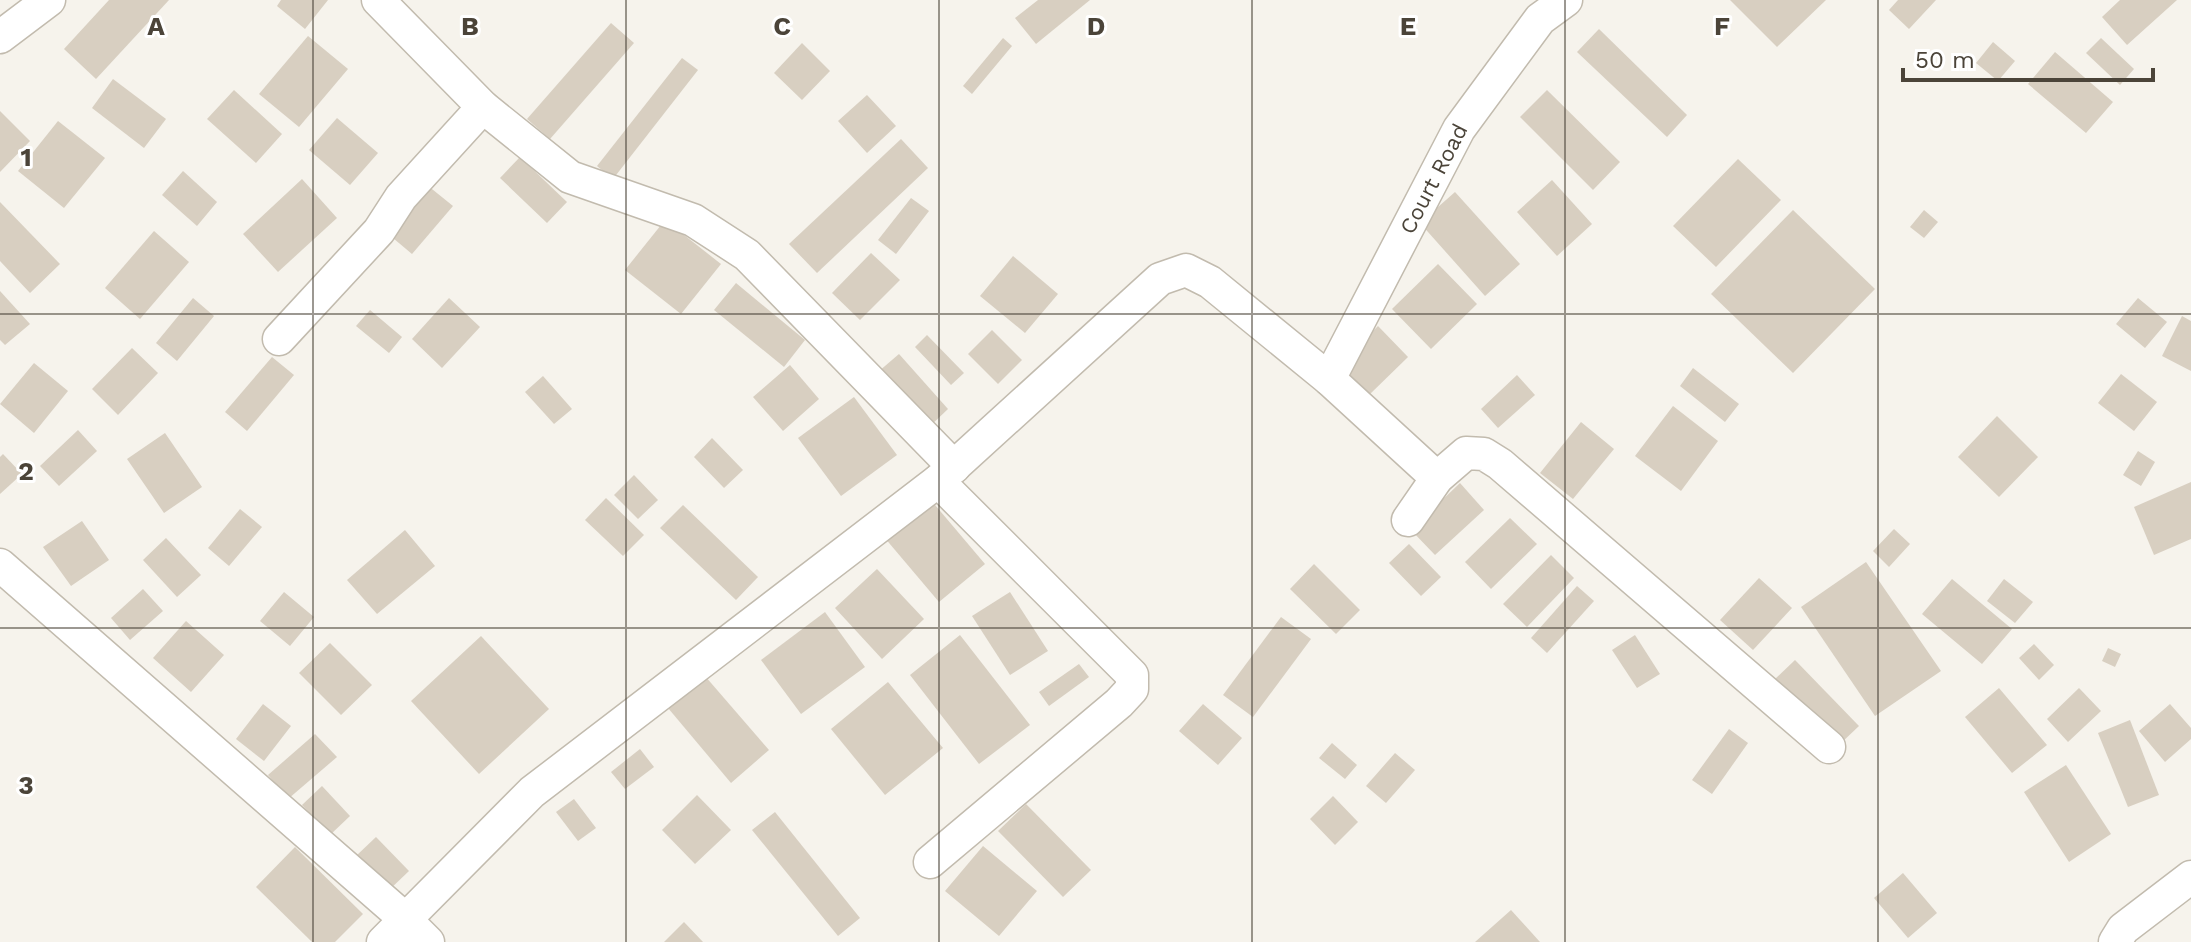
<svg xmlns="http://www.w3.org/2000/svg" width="2191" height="942" font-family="'Work Sans',sans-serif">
<rect width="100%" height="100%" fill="#f6f3ec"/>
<g fill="#d8cfc1">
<polygon points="109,0 169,0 96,79 64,49"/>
<polygon points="281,0 328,0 305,29 277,6"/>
<polygon points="1038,0 1090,0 1036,44 1015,18"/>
<polygon points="1730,0 1826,0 1777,47"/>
<polygon points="1898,0 1936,0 1909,29 1889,10"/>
<polygon points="2120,0 2177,0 2127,45 2102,17"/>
<polygon points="611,23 634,43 550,139 527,119"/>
<polygon points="1599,29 1687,115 1667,137 1577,52"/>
<polygon points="308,36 348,69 299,127 259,94"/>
<polygon points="1003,38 1012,46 972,94 963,86"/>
<polygon points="2101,38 2134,69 2120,85 2086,53"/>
<polygon points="1993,42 2015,61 1998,81 1976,63"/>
<polygon points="802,43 830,71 802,100 774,73"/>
<polygon points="2055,52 2113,102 2086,133 2028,84"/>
<polygon points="682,58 698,70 613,179 597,166"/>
<polygon points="113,79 166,119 144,148 92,108"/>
<polygon points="234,90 282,134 256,163 207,119"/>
<polygon points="1547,90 1620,162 1593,190 1520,117"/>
<polygon points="867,95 896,126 867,153 838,121"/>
<polygon points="0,111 30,141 0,172"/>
<polygon points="337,118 378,153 350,185 309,150"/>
<polygon points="58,121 105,158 64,208 18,171"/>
<polygon points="901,139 928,168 817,273 789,244"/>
<polygon points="520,157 567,202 547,223 500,178"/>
<polygon points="1738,159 1781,200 1716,267 1673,226"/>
<polygon points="183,171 217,202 197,226 162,195"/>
<polygon points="302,179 337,218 278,272 243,234"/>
<polygon points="1552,180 1592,224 1557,256 1517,212"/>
<polygon points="427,185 453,206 412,254 387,233"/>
<polygon points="1455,192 1520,264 1485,296 1420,223"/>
<polygon points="911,198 929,211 896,254 878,240"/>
<polygon points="0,202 60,264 30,293 0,261"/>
<polygon points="1793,210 1875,289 1793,373 1711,294"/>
<polygon points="1924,210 1938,222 1924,238 1910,227"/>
<polygon points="665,220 721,264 681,314 625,270"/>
<polygon points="154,231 189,262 140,319 105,288"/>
<polygon points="871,253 900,280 860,320 832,293"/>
<polygon points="1013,256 1058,294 1025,333 980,296"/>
<polygon points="1438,264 1477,304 1431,349 1392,309"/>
<polygon points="736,283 805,340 784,367 714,310"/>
<polygon points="0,291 30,324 5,345 0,340"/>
<polygon points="193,298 214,316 177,361 156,343"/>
<polygon points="449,298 480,327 442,368 412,339"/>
<polygon points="2138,298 2167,322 2145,348 2116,324"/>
<polygon points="370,310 402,337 389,353 356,326"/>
<polygon points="2182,316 2191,321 2191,371 2162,356"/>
<polygon points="1378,326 1408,357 1368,396 1339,365"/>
<polygon points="992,330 1022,360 998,384 968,354"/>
<polygon points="927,335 964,373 951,385 915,347"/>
<polygon points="132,348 158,373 118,415 92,389"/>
<polygon points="899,354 948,409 928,428 878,372"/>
<polygon points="272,357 294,375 247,431 225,412"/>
<polygon points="34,363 68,391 34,433 0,404"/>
<polygon points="790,365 819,399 783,431 753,397"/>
<polygon points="1693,368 1739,404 1725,422 1680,386"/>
<polygon points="2121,374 2157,402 2134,431 2098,403"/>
<polygon points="1517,375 1535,395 1498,428 1481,409"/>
<polygon points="543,376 572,409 554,424 525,392"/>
<polygon points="854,397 897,455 841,496 798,438"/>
<polygon points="1673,406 1718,441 1681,491 1635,456"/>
<polygon points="1997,416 2038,457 1999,497 1958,457"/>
<polygon points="1581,422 1614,449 1573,499 1540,473"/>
<polygon points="78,430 97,451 59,486 40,466"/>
<polygon points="165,433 202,487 164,513 127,459"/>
<polygon points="712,438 743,470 724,488 694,457"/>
<polygon points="2138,451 2155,462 2141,486 2123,475"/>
<polygon points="3,454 22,474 0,494 0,457"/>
<polygon points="634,475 658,500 638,519 614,495"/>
<polygon points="2191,482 2191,539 2154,555 2134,507"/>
<polygon points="1460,483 1484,510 1435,555 1411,530"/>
<polygon points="606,498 644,535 623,556 585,520"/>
<polygon points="930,499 985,564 939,602 884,537"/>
<polygon points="683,505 758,577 736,600 660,528"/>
<polygon points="240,509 262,527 229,566 208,548"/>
<polygon points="1510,518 1537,544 1491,589 1465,562"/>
<polygon points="82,521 109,560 71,586 43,547"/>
<polygon points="1894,529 1910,544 1889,567 1873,551"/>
<polygon points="405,530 435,566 377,614 347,580"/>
<polygon points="166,538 201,575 177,597 143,560"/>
<polygon points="1409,544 1441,577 1421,596 1389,563"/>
<polygon points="1551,555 1574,578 1527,627 1503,604"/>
<polygon points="1866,562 1941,671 1875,716 1801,607"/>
<polygon points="1314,564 1360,610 1336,634 1290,589"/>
<polygon points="877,569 924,619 882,659 835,608"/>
<polygon points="1759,578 1792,608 1753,650 1720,620"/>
<polygon points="1952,579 2012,629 1982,664 1922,614"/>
<polygon points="2004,579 2033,602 2015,623 1987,601"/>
<polygon points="1577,586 1594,601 1547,653 1531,638"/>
<polygon points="143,589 163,611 130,640 111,618"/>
<polygon points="284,592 314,617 290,646 260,621"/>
<polygon points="1010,592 1048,651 1010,675 972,616"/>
<polygon points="825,612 865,667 801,714 761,660"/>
<polygon points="1281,617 1311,639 1253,717 1223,695"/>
<polygon points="186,621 224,655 191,692 153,658"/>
<polygon points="960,635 1030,725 979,764 910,675"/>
<polygon points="1635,635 1660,674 1637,688 1612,650"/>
<polygon points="481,636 549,709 479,774 411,701"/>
<polygon points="330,643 372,685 341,715 299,673"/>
<polygon points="2034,644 2054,665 2039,680 2019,658"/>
<polygon points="2108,648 2121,654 2115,667 2102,661"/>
<polygon points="1795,660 1859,726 1839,745 1775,679"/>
<polygon points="1079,664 1089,677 1049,706 1039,692"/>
<polygon points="705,676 769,750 731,783 668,708"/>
<polygon points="888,682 943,748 885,795 831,729"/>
<polygon points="1999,688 2047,745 2012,773 1965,717"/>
<polygon points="2079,688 2101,711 2068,742 2047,719"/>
<polygon points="263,704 291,726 264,761 236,739"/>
<polygon points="1203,704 1242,738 1218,765 1179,731"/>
<polygon points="2170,704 2191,728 2191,739 2165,762 2139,731"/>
<polygon points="2130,720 2159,795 2128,807 2098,733"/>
<polygon points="1729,729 1748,743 1712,794 1692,780"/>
<polygon points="315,734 337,757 288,799 268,775"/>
<polygon points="1332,743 1357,765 1345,779 1319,758"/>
<polygon points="640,749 654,767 625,789 611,772"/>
<polygon points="1395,753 1415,770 1386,803 1366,786"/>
<polygon points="2066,765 2111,834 2069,862 2024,792"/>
<polygon points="322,786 350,816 330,835 302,805"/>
<polygon points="697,795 731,830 695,864 662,830"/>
<polygon points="1333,796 1358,822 1335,845 1310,819"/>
<polygon points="574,799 596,828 578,841 556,812"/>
<polygon points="1026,804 1091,870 1063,897 998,831"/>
<polygon points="775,812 860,918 838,936 752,830"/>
<polygon points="376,837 409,871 388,891 355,857"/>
<polygon points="983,846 1037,891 999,936 945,891"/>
<polygon points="295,847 363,914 335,942 312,942 256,887"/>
<polygon points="1903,873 1937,913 1908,938 1874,898"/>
<polygon points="1511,910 1540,942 1475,942"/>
<polygon points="684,922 703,942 664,942"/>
</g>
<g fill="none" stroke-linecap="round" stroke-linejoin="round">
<g stroke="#c2bbae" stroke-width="35">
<g id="street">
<polyline points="378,0 483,107 570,177 693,220 747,255 954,467"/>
<polyline points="0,37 49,0"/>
<polyline points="279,339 379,231 401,197 483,107"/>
<path id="s1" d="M1329,379l130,-250 81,-110 26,-19"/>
<polyline points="1408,520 1437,478 1466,453 1484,454 1500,464 1829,747"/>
<polyline points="0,565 404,918 428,942"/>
<polyline points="930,862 1119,703 1132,689 1132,675 938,481"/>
<polyline points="383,942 532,792 938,481 1160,279 1186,270 1210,282 1329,379 1437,478"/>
<polyline points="2115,942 2123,929 2191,877"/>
</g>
</g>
<use href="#street" stroke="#fff" stroke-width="32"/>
</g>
<path fill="none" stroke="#4b4439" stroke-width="2" stroke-opacity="0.55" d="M313,0v942M626,0v942M939,0v942M1252,0v942M1565,0v942M1878,0v942M0,314h2191M0,628h2191"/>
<g text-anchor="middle" stroke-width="6" stroke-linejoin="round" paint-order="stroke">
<g font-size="22" fill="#4b4439" stroke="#fff">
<text dy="8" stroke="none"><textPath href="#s1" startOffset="226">Court Road</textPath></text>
</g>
</g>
<g font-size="26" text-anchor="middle" font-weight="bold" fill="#4b4439" stroke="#fff" stroke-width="6" stroke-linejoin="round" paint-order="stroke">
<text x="156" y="35">A</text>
<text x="470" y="35">B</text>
<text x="782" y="35">C</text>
<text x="1096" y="35">D</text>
<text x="1408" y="35">E</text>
<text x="1722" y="35">F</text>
<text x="26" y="166">1</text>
<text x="26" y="480">2</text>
<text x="26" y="794">3</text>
</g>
<path d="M1903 68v12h250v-12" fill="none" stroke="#4b4439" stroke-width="4"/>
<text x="1915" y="68" font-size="24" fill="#4b4439" stroke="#ffffff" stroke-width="6" paint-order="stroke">50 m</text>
</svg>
